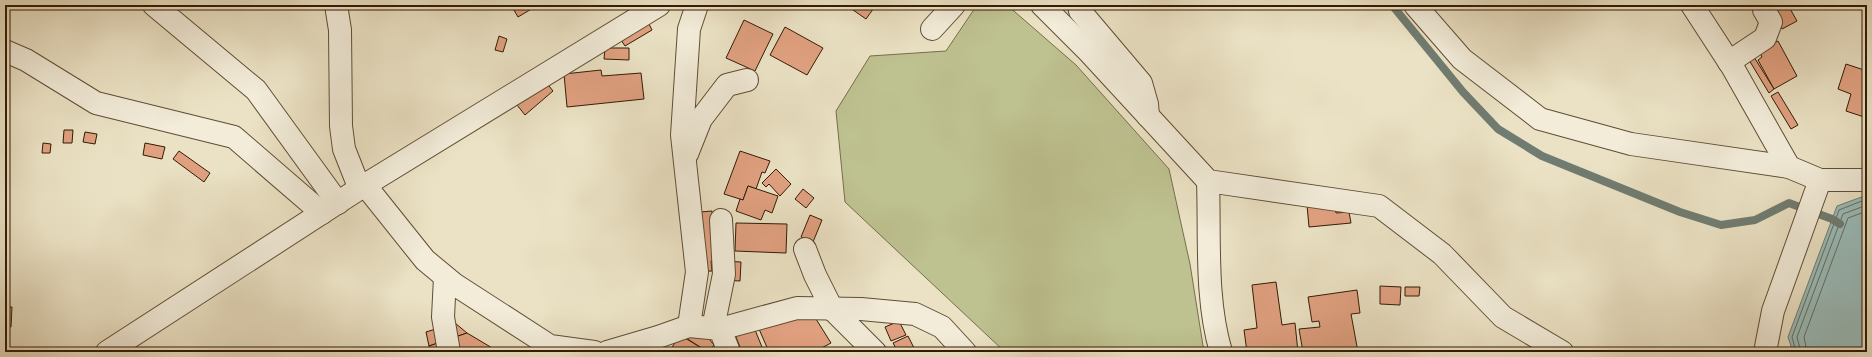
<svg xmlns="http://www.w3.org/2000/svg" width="1872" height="357" font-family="'IM FELL French Canon',serif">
<rect width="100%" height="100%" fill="#ebe2c5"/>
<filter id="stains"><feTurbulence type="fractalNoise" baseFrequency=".005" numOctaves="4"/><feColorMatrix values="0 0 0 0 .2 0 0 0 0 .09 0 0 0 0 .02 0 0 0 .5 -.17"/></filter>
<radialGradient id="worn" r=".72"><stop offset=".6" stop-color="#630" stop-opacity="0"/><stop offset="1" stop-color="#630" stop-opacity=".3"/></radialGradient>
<polygon fill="#bec190" stroke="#786e4a" points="977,5 1007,5 1076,65 1169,169 1190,264 1204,352 1005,352 845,202 836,111 870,56 946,51"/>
<polygon fill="#9abcbb" stroke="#707c71" points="1867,195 1867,352 1793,352 1788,337 1837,206"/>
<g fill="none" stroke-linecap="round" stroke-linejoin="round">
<g stroke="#666c5f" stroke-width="1">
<polyline points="1796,352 1792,337 1839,210 1867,199"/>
<polyline points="1801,352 1797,337 1843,214 1867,205"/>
<polyline points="1807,352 1804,337 1848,218 1867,211"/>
</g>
<polyline stroke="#707c71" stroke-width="8" points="1392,5 1463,92 1498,129 1542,156 1680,212 1721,225 1755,220 1789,203 1832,219 1840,224"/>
</g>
<g fill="#e1a181" stroke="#321b03">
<polygon points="511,5 538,5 518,17"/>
<polygon points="846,5 876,5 866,19"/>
<polygon points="1782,5 1788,5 1797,21 1782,29 1772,11"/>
<polygon points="647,20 652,30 625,46 619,37"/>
<polygon points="744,20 773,34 755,71 726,58"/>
<polygon points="785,27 823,48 807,75 770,55"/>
<polygon points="499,36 507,39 503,52 495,50"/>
<polygon points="1778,41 1797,76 1774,89 1758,60 1762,57 1759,51"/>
<polygon points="605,48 629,48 629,60 604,59"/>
<polygon points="1754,57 1774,89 1769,93 1749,60"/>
<polygon points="1846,64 1867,71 1867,118 1846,111 1851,94 1838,89"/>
<polygon points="601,70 602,76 641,73 644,99 567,107 564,74"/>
<polygon points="545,81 553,91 525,115 517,105"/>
<polygon points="1778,92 1798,125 1791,129 1771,96"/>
<polygon points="64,130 73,130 72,143 63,143"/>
<polygon points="85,132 97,134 95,144 83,142"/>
<polygon points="43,143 51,144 50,153 42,153"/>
<polygon points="145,143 165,147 162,159 143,155"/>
<polygon points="179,151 210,173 204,182 173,159"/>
<polygon points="740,151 770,161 765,173 762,172 756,189 748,186 743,200 724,194"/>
<polygon points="776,169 791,184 780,196 769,184 766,187 762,183"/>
<polygon points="748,186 778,196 772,213 765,210 761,220 736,211 740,199 743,200"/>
<polygon points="803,189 814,198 806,208 795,199"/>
<polygon points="1335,202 1336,213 1349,212 1351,223 1309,227 1307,205"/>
<polygon points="712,211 715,261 711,261 712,271 691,272 689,213"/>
<polygon points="810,215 822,220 813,242 801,237"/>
<polygon points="736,223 787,224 786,253 735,251"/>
<polygon points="724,261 741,262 740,281 723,280"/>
<polygon points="1276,282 1282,325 1295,323 1298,352 1247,352 1244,330 1257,328 1252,285"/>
<polygon points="1380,286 1401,287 1400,305 1380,304"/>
<polygon points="1405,287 1420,287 1419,296 1405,296"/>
<polygon points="1357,290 1360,313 1351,314 1358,352 1303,352 1299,329 1320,327 1319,321 1312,322 1308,297"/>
<polygon points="5,307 12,307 11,327 5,326"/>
<polygon points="811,311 831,343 814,352 769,352 759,329"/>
<polygon points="899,321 906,335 891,341 885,327"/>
<polygon points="455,323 467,333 429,346 426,332"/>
<polygon points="696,323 714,345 708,352 686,338"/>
<polygon points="753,325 764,352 742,352 734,332"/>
<polygon points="467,333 499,352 431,352 429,346"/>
<polygon points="680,335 708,352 669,352"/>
<polygon points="908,336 916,352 898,352 893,343"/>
</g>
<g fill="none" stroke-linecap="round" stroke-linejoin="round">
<g stroke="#604d34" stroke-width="24">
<g id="minor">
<polyline points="154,5 256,90 338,203"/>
<polyline points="336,5 340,30 341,126 344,149 359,187 365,185 425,260 454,284 550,346 594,352"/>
<polyline points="1042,5 1090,53 1208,181 1379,206 1442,254 1503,317 1562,352"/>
<polyline points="1079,5 1080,11 1141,83 1147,104 1148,116"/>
<polyline points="1415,5 1462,59 1540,119 1631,144 1789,167 1820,180 1867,180"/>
<polyline points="1692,5 1733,68 1789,167"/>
<polyline points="932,29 954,5"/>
<polyline points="5,51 26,60 96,103 234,137 322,213"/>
<polyline points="1729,62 1765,38 1771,22 1764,10"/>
<polyline points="687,154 701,119 727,85 747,80"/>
<path d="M1208,181c2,56 -3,117 13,171"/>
<polyline points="805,249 815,275 832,309 875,352"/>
<polyline points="445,277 443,317 449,352"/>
<polyline points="689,326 697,272 682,135 689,29 697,5"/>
<polyline points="713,328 724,274 721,220"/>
<polyline points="720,329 797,308 861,309 915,314 942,327 965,352"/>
<polyline points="107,352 365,185 659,5"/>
<polyline points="607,352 658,337 689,326 720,329 729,352"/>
<polyline points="1765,352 1773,311 1820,180"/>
</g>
</g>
<use href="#minor" stroke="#f2ecd9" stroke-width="22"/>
</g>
<rect width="1872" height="357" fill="none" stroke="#ebe2c5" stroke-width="20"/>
<rect x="6" y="6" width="1860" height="345" fill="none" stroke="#321b03" stroke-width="2"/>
<rect x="10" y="10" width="1852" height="337" fill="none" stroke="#321b03"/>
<rect width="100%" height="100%" filter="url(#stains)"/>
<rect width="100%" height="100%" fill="url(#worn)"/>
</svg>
